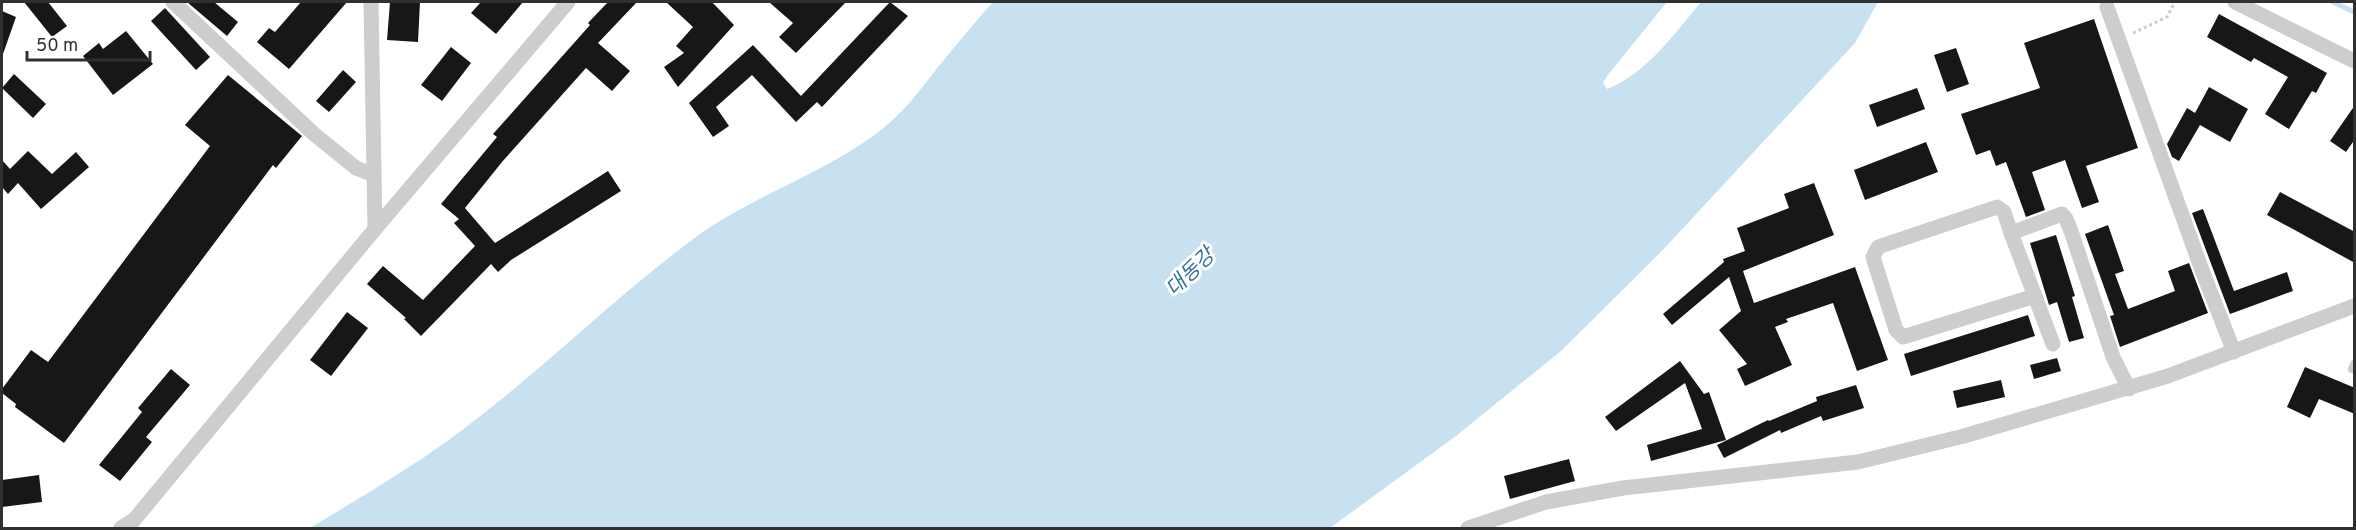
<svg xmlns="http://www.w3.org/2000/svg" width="2356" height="530" font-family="Overpass,'Noto Sans KR',sans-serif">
<rect width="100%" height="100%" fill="#fff"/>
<path fill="#c8e1f0" d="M993,2h674l-60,74 -4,7 4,6c39,-15 68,-56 94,-87h177l-23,41 -195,210 -99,98 -105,85 -126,92h-1020c54,-33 110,-65 160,-104 79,-60 149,-131 230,-190 54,-38 119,-59 173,-98 27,-19 45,-43 65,-69 18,-22 36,-44 55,-65z"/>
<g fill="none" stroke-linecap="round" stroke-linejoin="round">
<polyline stroke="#c8e1f0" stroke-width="5" points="2333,2 2354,12"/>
</g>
<g fill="#171717">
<polygon points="24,2 48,2 67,26 52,37"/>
<polygon points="187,2 214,2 238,22 227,36"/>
<polygon points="301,2 347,2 289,69 257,42 269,28 275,32"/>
<polygon points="390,2 420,2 418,42 387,40"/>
<polygon points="481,2 523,2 496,34 471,13"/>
<polygon points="608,2 637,2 598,43 630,71 612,91 586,68 502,162 465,208 495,243 608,171 621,191 511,260 498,272 491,264 421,336 404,319 406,318 367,284 383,266 423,300 475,246 454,223 459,219 441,204 497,137 493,134 590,25 588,23"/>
<polygon points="666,2 712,2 734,25 678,87 664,67 684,53 676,46 693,27"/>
<polygon points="769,2 846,2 796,53 779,37 793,23"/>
<polygon points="890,2 908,16 822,107 817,102 796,122 752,75 716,107 729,126 713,137 689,103 753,45 801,96"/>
<polygon points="165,8 210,57 196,70 151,21"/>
<polygon points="2,11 16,17 3,54 2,53"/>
<polygon points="2219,14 2327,73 2316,93 2312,91 2289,129 2265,114 2288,77 2254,58 2251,62 2207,37"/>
<polygon points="2094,19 2138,148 2086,166 2099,202 2082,208 2065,160 2032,172 2045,210 2026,217 2006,162 1996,166 1990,150 1976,155 1961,114 2040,88 2024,43"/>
<polygon points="126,31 153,64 113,95 83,56 99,43 103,49"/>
<polygon points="451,47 471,63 442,101 421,85"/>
<polygon points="1956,48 1969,84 1947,92 1934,55"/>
<polygon points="343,70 356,82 329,112 316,101"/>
<polygon points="14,74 46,104 33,118 2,88"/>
<polygon points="228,75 302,136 276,168 273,165 64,443 15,407 16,404 2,393 2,389 31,350 48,362 210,146 185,125"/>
<polygon points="2209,87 2248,109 2230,142 2200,125 2179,161 2172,157 2167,144 2187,108 2195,113"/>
<polygon points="1917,88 1925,109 1877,127 1869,105"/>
<polygon points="2355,105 2355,139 2346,152 2330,141"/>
<polygon points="1926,142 1938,172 1865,200 1854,170"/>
<polygon points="28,151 52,174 76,152 89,167 41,209 18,183 8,194 2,187 2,160 10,169"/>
<polygon points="1814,183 1834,235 1743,271 1754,303 1855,267 1888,360 1857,371 1833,303 1786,319 1788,322 1775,327 1792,365 1745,386 1737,369 1747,364 1719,330 1741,311 1729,277 1672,325 1663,314 1724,262 1723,259 1745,251 1737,228 1789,208 1784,194"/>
<polygon points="2280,192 2355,232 2355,263 2267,215"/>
<polygon points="2203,209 2234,291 2287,272 2293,291 2230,314 2192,213"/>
<polygon points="2108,225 2124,271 2115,274 2128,309 2175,291 2168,271 2189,263 2208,313 2120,347 2110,316 2114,315 2085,234"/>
<polygon points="2056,235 2075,296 2072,297 2084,338 2069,342 2057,302 2049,305 2030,243"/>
<polygon points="347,312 368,328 331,376 310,360"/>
<polygon points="2028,315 2035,336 1911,376 1904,354"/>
<polygon points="2057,358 2061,371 2034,379 2030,365"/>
<polygon points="1680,361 1704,394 1709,392 1726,440 1651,461 1647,445 1702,429 1685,383 1616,431 1605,417"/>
<polygon points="2305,367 2355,388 2355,414 2319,399 2310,418 2287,407"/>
<polygon points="171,369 190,385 146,437 152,442 120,481 99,465 142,412 138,408"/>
<polygon points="2001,380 2005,397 1957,408 1953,391"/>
<polygon points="1856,385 1864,408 1823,421 1821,416 1781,433 1780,430 1724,458 1717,445 1768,420 1769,421 1817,401 1816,397"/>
<polygon points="1569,459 1575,481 1510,499 1504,476"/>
<polygon points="39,475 42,502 2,507 2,480"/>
</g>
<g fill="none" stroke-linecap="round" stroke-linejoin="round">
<polyline stroke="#cdcdcd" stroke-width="3" stroke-dasharray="3 3" stroke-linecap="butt" points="2133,33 2167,17 2175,2"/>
<polyline stroke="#cdcdcd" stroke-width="8" points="2352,369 2354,364"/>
<g stroke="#cdcdcd" stroke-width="15">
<polyline points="173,2 314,134 356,168 374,175"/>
<polyline points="371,2 375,229"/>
<polyline points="2235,2 2354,61"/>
<polyline points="2107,7 2203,273 2234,352"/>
<polyline points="2011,233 2053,344"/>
<polyline points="2035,296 1903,337 1896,330 1873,257 1878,247 1997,207 2004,212 2011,233 2062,214 2066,219 2071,231 2113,357 2129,389"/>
<polyline points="121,528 134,520 375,229 568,2"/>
<polyline points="1468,528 1546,502 1623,488 1858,462 1964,436 2168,376 2354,306"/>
</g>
</g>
<g text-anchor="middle" stroke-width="6" stroke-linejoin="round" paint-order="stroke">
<g font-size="21" font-style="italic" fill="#35759c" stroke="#fff">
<text transform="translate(1190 272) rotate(-44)" y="7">대동강</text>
</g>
</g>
<rect width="2356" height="530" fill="none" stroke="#303030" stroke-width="6"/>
<path d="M27 51v9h123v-9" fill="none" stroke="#303030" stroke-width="3"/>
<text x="36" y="51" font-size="18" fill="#303030" stroke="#ffffff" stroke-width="4.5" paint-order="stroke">50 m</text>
</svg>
